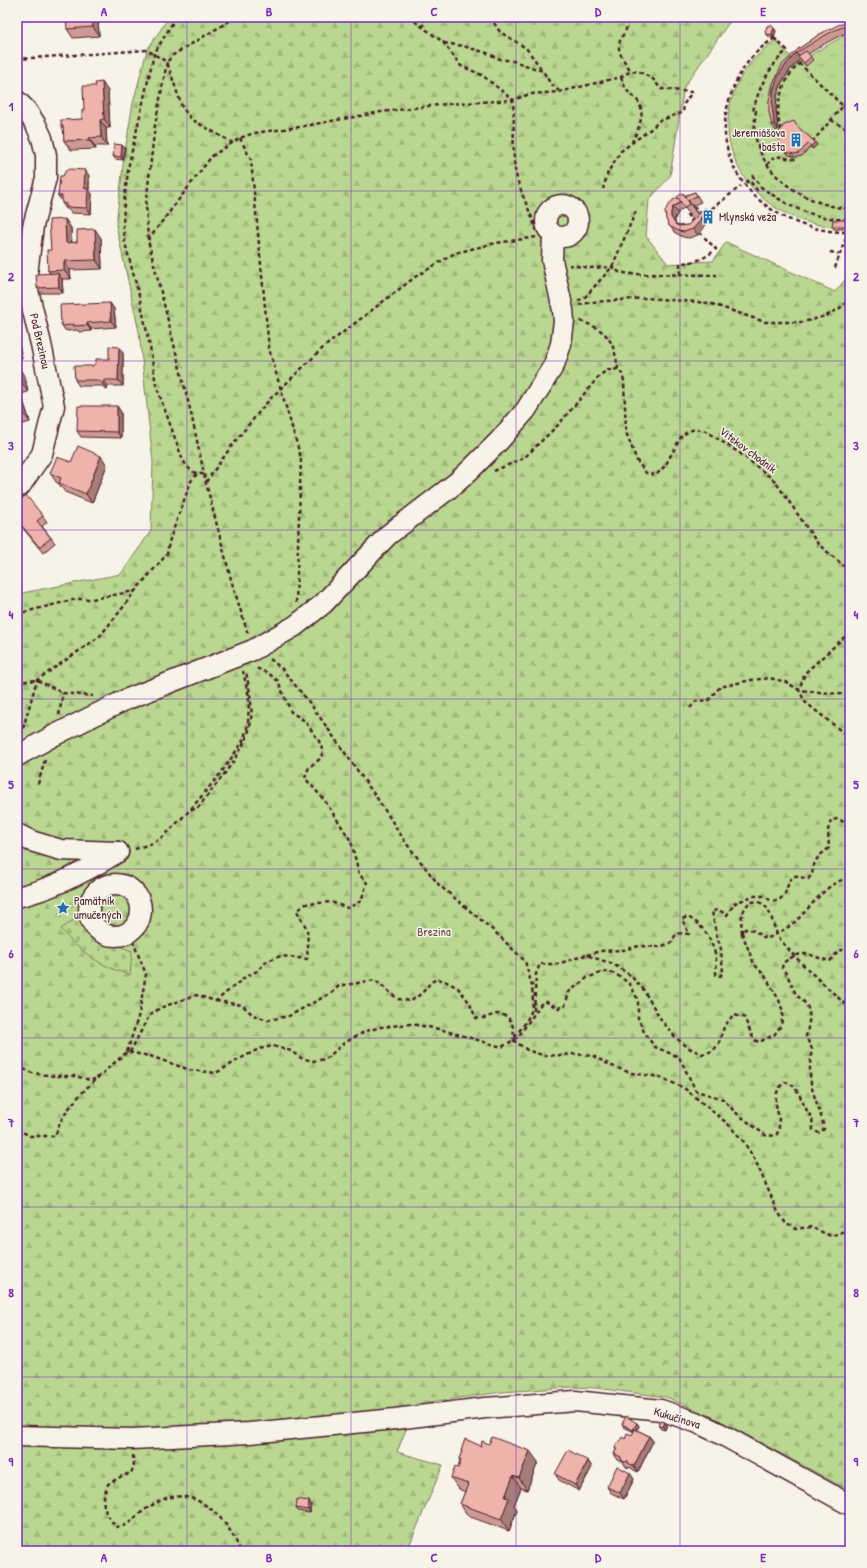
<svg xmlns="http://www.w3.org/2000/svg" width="867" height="1568" font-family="'Patrick Hand',sans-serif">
<defs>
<pattern id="forest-firs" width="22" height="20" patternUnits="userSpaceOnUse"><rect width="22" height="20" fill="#b9d790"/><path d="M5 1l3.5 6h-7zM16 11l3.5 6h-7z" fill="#a1b87c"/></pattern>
<pattern id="cemetery-stones" width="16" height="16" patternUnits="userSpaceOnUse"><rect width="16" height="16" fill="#b9d790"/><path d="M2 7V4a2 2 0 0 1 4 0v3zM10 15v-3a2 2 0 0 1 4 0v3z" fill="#a1b87c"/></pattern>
<pattern id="park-tufts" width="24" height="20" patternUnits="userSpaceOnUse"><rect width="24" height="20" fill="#b9d790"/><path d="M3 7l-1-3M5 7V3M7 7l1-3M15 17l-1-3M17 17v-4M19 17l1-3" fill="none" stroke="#a1b87c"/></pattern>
</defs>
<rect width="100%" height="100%" fill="#f7f3e8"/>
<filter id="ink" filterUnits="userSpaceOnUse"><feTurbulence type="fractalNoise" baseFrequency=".025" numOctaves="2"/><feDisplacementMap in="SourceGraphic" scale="8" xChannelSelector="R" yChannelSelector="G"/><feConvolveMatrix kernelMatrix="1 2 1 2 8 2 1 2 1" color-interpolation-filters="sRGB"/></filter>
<g filter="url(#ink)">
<polygon fill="url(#forest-firs)" stroke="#827b5e" points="169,17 733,17 684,87 670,176 649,200 646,236 668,264 713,261 726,242 835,292 850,274 850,1491 717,1419 666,1397 596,1388 572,1387 502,1392 416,1404 397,1452 443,1465 407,1551 17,1551 17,594 121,574 151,531 153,462 139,332 116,225 124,157 133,103 147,50"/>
<path fill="url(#cemetery-stones)" stroke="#827b5e" d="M81,915c13,18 30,29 51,36l-2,24c-28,-8 -51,-23 -69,-46z"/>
<path fill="url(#park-tufts)" stroke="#827b5e" d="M850,34v195c-24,-2 -46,-5 -67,-17 -51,-27 -71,-87 -41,-137 8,-14 21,-25 33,-35l22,23 46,-27z"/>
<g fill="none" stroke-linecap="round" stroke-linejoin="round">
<g stroke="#4a1f2b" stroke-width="23">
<g id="minor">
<polyline points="17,101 26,110 36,125 42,138 46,155 46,178 33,226 26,282 41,344 54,406 42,454 20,486 17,487"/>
<circle cx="562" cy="221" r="16"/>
<polyline points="17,756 53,736 125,700 253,650 295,626 323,604 388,535 456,483 470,470 499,441 526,410 554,365 561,344 564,321 563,310 552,260 553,235"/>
<polyline points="17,834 31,841 61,850 118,852"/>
<circle cx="115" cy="910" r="26"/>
<path d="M17,897c36,-8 70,-26 101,-45"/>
<polyline points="17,1436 132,1439 249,1433 395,1419 485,1408 575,1401 661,1410 698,1423 719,1433 850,1505"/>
</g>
</g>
<g stroke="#4a1f2b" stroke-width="2.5" stroke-dasharray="4 3" stroke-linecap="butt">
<path d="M176,17l-22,37 -25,110 -5,38 -1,25 2,16 14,52 11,52 6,38 26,73c5,10 10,16 22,16"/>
<path d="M409,17l34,25 18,24 21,9 31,25c2,23 -1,46 2,69 3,19 15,42 22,62"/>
<polyline points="423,17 423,26"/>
<polyline points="490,17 500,32 526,48 543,71"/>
<path d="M621,17l6,3c2,13 -9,16 -8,28 0,7 8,17 12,23"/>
<path d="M774,38l13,12c-18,17 -28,37 -34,61h3c-11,56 45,94 94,98"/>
<path d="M775,38c-20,12 -34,30 -42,51 -33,80 40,145 117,143"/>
<polyline points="444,43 463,46 487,53 500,59 513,61 543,71 550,83 559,91"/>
<polyline points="17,59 147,50 167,62 155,125 146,204 148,240 191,413 206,483 232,583 248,634"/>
<polyline points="799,63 843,106 813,141"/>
<path d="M621,77c2,6 4,12 9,17 2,2 5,4 7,6 10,12 1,30 -5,42"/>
<polyline points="843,106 850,106"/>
<polyline points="831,120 850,131"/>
<path d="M781,130c-8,-23 2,-52 19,-67"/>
<polyline points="240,138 251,160 269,349 301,458 296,604"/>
<polyline points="233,143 191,119 182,107 167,62 173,55 236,17"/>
<path d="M767,165c11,-15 15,-5 29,-6"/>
<polyline points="752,175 761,187"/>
<path d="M746,183l3,-3 8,10 4,-3c31,22 51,31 89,33"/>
<polyline points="706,213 741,186"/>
<polyline points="693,223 686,213 695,207 702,215"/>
<path d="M148,240l64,-84 28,-18 14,-5 45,-6 82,-15 65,-8 67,-4 17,-6 29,-2 62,-15 10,-6 9,1 13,7 8,10 31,3 -8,12 -1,9c-9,1 -15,6 -23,7l-8,8 -31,23 -13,21 -5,17"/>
<polyline points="830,252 840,254"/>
<polyline points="569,265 590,268 612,267 619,272 629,274 717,275"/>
<polyline points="835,268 847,235"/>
<path d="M680,274v-11c16,-1 23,-3 36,-14l-16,-16"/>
<polyline points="578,301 585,297 612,267 636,211"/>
<polyline points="579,305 592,302 647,298 709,303 765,322 803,322 826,316 840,308 850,299"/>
<path d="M580,321c28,9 34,20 38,48"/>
<polyline points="494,471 524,458 559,424 600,375 608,370 618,369 622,374 624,381 626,432 637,461 646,473 656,475 665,466 682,435 694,429 706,431 741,454 775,481 818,544 850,571"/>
<polyline points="206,482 233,444 269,400 324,347 415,277 455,253 496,243 537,237"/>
<polyline points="17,614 76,599 92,599 135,591 167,554 169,542 191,481 197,474"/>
<polyline points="850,632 805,673 799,690 805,702 850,738"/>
<polyline points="270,659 282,669 309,702 379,801 406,843 439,885 494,931 525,961 532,986 533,1001 531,1012 526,1022 514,1038"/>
<polyline points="17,682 37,680 63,693 93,696"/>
<polyline points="690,708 696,701 709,700 720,687 751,680 770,678 786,682 799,690 850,695"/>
<polyline points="59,715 63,693"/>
<polyline points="21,735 37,680 99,637 121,610 135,591"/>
<polyline points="38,784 45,760"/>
<path d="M191,810l6,-1c17,-23 47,-55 53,-83 4,-18 -1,-37 -4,-55"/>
<polyline points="135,849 153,843 164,836 190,810 221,773 243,741 248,725 249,697 243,671"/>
<path d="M742,933c-1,-14 -2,-21 8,-31 3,0 7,-1 9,0 14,5 13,27 21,37 20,26 47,47 70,70"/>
<path d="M587,955l13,-4 23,-1 16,-4 21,1 12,-5c5,-12 6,-8 17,-8l-7,-15 5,-2c16,6 27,26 29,42 1,6 0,11 0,16l4,1 3,-3 -2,-24 -5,-16 -4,-22 7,-1 8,5 8,-12 18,-7h11l6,4 6,1c3,-1 6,-3 8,-6 4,-5 3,-16 11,-19 4,-1 9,3 13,3 6,-5 4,-10 7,-17 3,-6 9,-10 14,-14l-1,-18 3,-10 7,-1 10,5 2,-1v-7"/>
<path d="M216,1001l26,4 11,10 15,5 21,-4 42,-23 8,-7 36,-6 23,19 13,2 11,-8 9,-11 6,-3 8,2 13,7 11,14 7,16c8,2 14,-3 21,-4 15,0 18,14 16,25"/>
<path d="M534,1011l2,-37 4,-10h17l29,-9 27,9 17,11 13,14 17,29 16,20 13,10 13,6 11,-3 6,-8 5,-16 9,-12 11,2 10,23 5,2 15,-7 7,-9 2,-14 -4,-12 -14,-24 -11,-12 -12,-31 3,-4c8,-1 15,6 21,10 11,-5 22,-11 31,-19 13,-12 34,-43 53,-41"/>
<polyline points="513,1040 527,1050 545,1056 575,1054 593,1056 612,1066 631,1073 660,1077 684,1088 728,1124 744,1142 756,1162 778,1212 787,1225 792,1226 795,1229 811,1227 831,1236 840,1233 850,1228"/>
<polyline points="127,1052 139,1014 146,974 129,932"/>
<polyline points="130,1052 149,1016 160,1008 196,995 216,1001 244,978 257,971 267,961 281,956 307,959 308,945 307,929 297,911 306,904 331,902 348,908 361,901 367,883 359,874 351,841 325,801 305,778 309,767 320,759 323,752 319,741 305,721 291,712 278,681 268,673 256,668"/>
<polyline points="17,1066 32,1073 55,1076 75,1076 90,1080 95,1079"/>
<path d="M17,1129l13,7h25c2,-5 4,-12 7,-17 16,-27 42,-47 65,-67l23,4 40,14 26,3 29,-17 14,-7 14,-3 18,5 10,7 12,3 13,-2 18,-16 22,-12 15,-4 30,-3 28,5 63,18 16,-10 23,-33 6,-2 11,6 7,-2 4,-14 18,-14 16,-6h7l7,3 13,9 8,16v18l7,16 10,13 24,10 17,34 27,8 12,13 30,23 11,1c11,-19 -12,-37 9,-54 16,3 16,25 27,35l1,13 6,3 5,-4c-2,-12 -6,-22 -10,-34 -5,-15 -5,-30 -2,-46l-6,-12c2,-10 6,-22 1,-31 -3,-5 -8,-8 -11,-12 -5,-9 -7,-18 -14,-26l1,-5c22,-16 25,-7 47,-2 8,-8 7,-13 20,-11"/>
<path d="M133,1455l1,11 -3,7 -9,3 -14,8c-8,20 -5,27 8,43 3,-1 7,-1 10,-2 4,-2 8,-7 12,-10 8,-6 19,-14 29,-17 34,-9 63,24 73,53"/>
</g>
<use href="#minor" stroke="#f7f3e8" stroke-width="20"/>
</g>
<g fill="#cd9a93" stroke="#4a1f2b" fill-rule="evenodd">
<polygon points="98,17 99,36 73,38 67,29"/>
<polygon points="850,22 850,32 841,35 826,43 808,54 813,60 806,66 800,59 790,70 782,82 777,96 776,110 778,130 776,131 772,125 769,101 797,50 820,34"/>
<polygon points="774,28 776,31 774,37 771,38 767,35 765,32"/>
<polygon points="108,91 110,128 106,128 107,146 95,146 96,149 71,150 64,141 64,130 61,126 82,119 84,110"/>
<polygon points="797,127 815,142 817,145 813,149 810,147 802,156 796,157 789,155 780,146"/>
<polygon points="122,145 125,148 123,160 115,159 113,156"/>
<polygon points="85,170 89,176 89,190 92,194 91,214 71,213 68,209 66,209 62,203 62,201 58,196 63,176"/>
<polygon points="17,176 19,179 22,194 17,195"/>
<path d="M695,192l6,10 -9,4 6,9 10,-4 4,6 -7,6 -1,5 -6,7 -9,3 -6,-1 -9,-5 -8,-13 12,-21zM685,208l8,12 -5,5 -8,1 -4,-1 -1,-2v-5l3,-5 4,-4z"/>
<polygon points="65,219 71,228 72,243 77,242 101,238 102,269 70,270 71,279 62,279 63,293 41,293 37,288 50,273 48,271 51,250"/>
<polygon points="850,220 850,229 834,229 832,226"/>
<polygon points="110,303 114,309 116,327 91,329 91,331 79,332 77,330 68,331 65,330 61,324"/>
<polygon points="17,339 18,340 22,358 17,359"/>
<polygon points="123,353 123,386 108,386 107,390 102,386 79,386 75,380 93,366"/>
<polygon points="19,368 25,377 28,392 21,394 30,422 17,426 17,369"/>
<polygon points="117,406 121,412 121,438 81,437 77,431"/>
<polygon points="71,462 107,465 92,503 65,492 59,484 56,482 50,473"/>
<polygon points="17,503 43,516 47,522 42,526 55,543 43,553 22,527 18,530 17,529"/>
<polygon points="637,1423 639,1426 637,1430 649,1436 653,1441 638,1472 632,1469 631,1467 629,1468 626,1467 623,1462 618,1460 614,1454 616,1450 615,1448 625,1439 632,1435 634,1432 624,1427 622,1424"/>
<polygon points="667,1425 665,1430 661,1429 659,1426"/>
<polygon points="481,1446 538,1462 527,1490 521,1488 514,1505 517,1510 509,1531 468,1516 460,1504 465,1492 459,1489 451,1478 458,1468 460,1461 459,1459 462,1452 461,1451"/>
<polygon points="588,1461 592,1467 579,1491 559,1480 555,1474"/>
<polygon points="634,1479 624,1499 611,1493 607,1487"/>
<polygon points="311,1504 310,1513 298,1511 296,1508"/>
</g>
<g fill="#a77d78" stroke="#4a1f2b">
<polygon points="92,17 98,17 99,36 93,27"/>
<polygon points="774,28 776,31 774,37 772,34"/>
<polygon points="796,53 800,59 790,70 782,82 777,96 776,110 778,130 774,124 772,105 773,90 778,76 786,64"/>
<polygon points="102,82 108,91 110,128 104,119"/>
<polygon points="100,120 106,128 107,146 101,137"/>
<polygon points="89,138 95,146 96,149 89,140"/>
<polygon points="815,142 817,145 813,149 811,146"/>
<polygon points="122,145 125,148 123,160 121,157"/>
<polygon points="85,170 89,176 89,190 92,194 91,214 87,208 84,188"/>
<polygon points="17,176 19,179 22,194 17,186"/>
<polygon points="683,193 701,219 701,217 705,223 704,228 698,235 693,229 701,219"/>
<polygon points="673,207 678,213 675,218 675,223 671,217 671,212"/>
<polygon points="65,219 71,228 72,252 66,243"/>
<polygon points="95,229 101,238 102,269 96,260"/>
<polygon points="64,261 70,270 71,279 64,270"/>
<polygon points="58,273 62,279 63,293 59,287"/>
<polygon points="110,303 114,309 116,327 111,321"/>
<polygon points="87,323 91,329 91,331 87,325"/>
<polygon points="17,339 18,340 22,358 17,350"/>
<polygon points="119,347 123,353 123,386 118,380"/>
<polygon points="19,368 25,377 28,392 22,383"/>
<polygon points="104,380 108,386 107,390 103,384"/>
<polygon points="17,387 21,394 30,422 24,414 17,390"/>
<polygon points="117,406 121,412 121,438 117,432"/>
<polygon points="101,456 107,465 92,503 86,494"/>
<polygon points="665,1422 667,1425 665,1430 663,1427"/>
<polygon points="637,1423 639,1426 635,1433 633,1430"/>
<polygon points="649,1436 653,1441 638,1472 634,1466"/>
<polygon points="530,1451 538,1462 527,1490 519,1478"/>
<polygon points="588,1461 592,1467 579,1491 575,1485"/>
<polygon points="630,1473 634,1479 624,1499 620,1493"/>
<polygon points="513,1476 521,1488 514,1505 517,1510 509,1531 501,1519 505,1497"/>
<polygon points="309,1501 311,1504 310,1513 308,1510"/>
</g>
<g fill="#eeb3ab" stroke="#4a1f2b">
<polygon points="66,17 92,17 93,27 67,29"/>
<polygon points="850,22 850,25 837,29 822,37 796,53 786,64 778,76 773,90 772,105 774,124 772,125 769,112 769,101 773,83 782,65 797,50 820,34 838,25"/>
<polygon points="771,25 774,28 772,34 769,35 765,32 767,26"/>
<polygon points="806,51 811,57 804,63 798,56"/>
<polygon points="102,82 104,119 100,120 101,137 89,138 89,140 64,141 63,126 61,126 61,120 82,119 82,110 84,110 83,86 96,86 95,83"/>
<polygon points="794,121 797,126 815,142 811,146 808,144 799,153 794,154 787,152 780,146 779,141 780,131 784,125"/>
<polygon points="114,144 122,145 121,157 113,156"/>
<polygon points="70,169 85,170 84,188 88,189 87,208 66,207 66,204 62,203 62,196 58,196 60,176 63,176 66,170"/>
<polygon points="695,192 697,196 687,200 684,196"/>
<polygon points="683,193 690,204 684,207 677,197"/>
<polygon points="678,198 681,202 678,204 673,207 671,212 671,217 676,225 680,226 688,225 705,208 708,211 701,217 699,222 693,229 684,232 679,231 669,226 666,219 665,212 667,207 674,199"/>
<polygon points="65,219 66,243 77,242 77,230 95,229 96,260 64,261 64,270 48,271 47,250 51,250 49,220"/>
<polygon points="833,220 850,220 850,226 832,226"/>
<polygon points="58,273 59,287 37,288 36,274"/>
<polygon points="110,303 111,321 87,323 87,325 74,326 74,324 64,326 61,324 60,305"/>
<polygon points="109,346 119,347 118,380 104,380 103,384 98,380 75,380 74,366 93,366 96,362 96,359 109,359"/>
<polygon points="19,368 22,383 17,385 17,369"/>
<polygon points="17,390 24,414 17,416"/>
<polygon points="78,406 117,406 117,432 77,431"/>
<polygon points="78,446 101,456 86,494 59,483 61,478 50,473 57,457 71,462"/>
<polygon points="26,495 43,516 37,521 51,538 39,547 18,521 17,522 17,503"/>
<polygon points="626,1416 637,1423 633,1430 622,1424"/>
<polygon points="661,1421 665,1422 663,1427 659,1426"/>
<polygon points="635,1429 649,1436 634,1466 628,1463 628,1461 625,1462 622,1461 621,1457 614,1454 617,1448 615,1448 618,1442 619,1443 622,1437 625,1439 627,1433 632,1435"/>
<polygon points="492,1437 530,1451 519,1478 513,1476 505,1497 509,1498 501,1519 460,1504 468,1484 451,1478 455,1467 458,1468 461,1460 459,1459 462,1451 461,1451 465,1439 481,1446 482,1441 489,1444"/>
<polygon points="568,1450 588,1461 575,1485 555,1474"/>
<polygon points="617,1466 630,1473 620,1493 607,1487"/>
<polygon points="297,1499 309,1501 308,1510 296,1508"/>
</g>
</g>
<path fill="none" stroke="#7b2cbf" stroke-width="1" stroke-opacity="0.55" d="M187,17v1534M351,17v1534M516,17v1534M680,17v1534M17,191h833M17,361h833M17,530h833M17,699h833M17,869h833M17,1038h833M17,1207h833M17,1377h833"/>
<defs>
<g id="building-bare" transform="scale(1.08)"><path d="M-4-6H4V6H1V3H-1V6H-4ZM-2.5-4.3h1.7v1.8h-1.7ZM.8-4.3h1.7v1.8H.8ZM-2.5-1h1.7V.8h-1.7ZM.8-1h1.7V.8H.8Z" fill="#1f6fb2" stroke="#f7f3e8" stroke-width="2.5" paint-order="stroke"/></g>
<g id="sight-bare" transform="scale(1.08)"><path d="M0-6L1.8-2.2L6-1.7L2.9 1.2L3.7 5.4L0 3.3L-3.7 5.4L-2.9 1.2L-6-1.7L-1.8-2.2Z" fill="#1f6fb2" stroke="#f7f3e8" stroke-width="2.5" paint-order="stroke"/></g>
</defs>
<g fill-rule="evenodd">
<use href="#building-bare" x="796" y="140"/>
<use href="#building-bare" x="708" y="217"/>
<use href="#sight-bare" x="63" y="908"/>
</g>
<g text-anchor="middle" stroke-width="3" stroke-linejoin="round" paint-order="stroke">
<g font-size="12" fill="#4a1f2b" stroke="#f7f3e8" text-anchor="start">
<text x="785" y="137" text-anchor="end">Jeremiášova<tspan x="785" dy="14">bašta</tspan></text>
<text x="719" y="221">Mlynská veža</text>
<text x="74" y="905">Pamätník<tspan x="74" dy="14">umučených</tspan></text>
</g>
<g font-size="12" fill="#4a1f2b" stroke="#f7f3e8">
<text transform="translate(40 341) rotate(77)" y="4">Pod Brezinou</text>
<text transform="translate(748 450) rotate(37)" y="4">Vitekov chodník</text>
<text transform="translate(677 1418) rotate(17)" y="4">Kukučínova</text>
</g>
<g font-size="12" fill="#664d44" stroke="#f7f3e8">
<text x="434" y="936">Brezina</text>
</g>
</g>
<rect width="867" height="1568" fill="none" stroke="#f7f3e8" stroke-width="44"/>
<rect x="22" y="22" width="823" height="1524" fill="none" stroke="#7b2cbf" stroke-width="1.5"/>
<g font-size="13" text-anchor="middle" font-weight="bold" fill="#7b2cbf">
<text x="104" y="16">A</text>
<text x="269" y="16">B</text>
<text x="434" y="16">C</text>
<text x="598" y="16">D</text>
<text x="763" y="16">E</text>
<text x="11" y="111">1</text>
<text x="856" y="111">1</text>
<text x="11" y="281">2</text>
<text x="856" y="281">2</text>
<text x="11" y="450">3</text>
<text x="856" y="450">3</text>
<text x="11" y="619">4</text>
<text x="856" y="619">4</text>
<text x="11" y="789">5</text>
<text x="856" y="789">5</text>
<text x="11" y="958">6</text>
<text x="856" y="958">6</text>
<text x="11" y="1127">7</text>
<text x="856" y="1127">7</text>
<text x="11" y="1297">8</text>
<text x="856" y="1297">8</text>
<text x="11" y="1466">9</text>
<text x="856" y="1466">9</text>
<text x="104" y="1562">A</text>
<text x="269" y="1562">B</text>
<text x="434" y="1562">C</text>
<text x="598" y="1562">D</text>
<text x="763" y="1562">E</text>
</g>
</svg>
